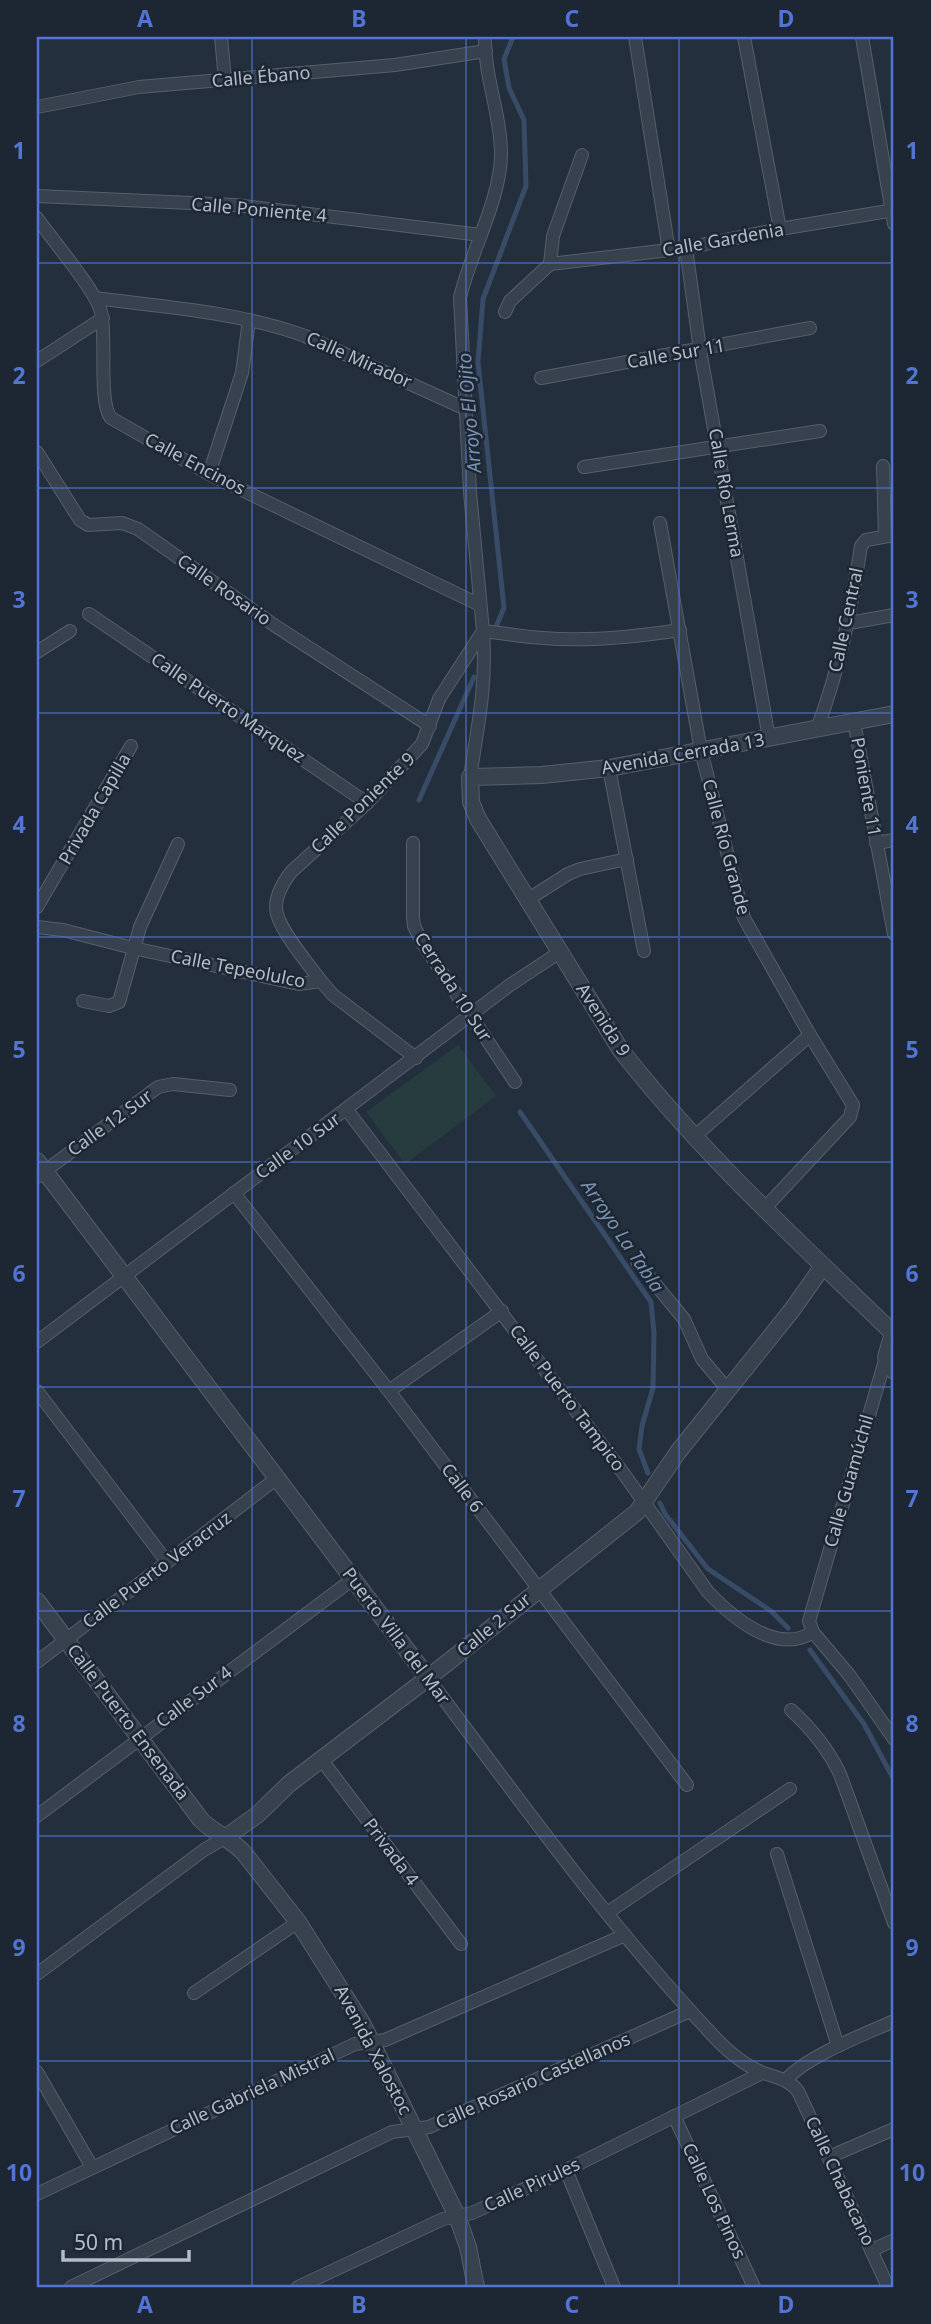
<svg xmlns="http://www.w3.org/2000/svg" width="931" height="2324" font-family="'Noto Sans',sans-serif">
<rect width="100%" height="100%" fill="#242f3e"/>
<polygon fill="#263c3f" points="458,1045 496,1096 405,1164 366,1112"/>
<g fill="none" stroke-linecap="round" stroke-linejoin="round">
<g stroke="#394c67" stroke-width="5">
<polyline points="495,629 504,608 478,362 483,299 526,186 524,120 509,88 504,59 513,37"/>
<polyline points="419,800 474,677"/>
<polyline points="520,1112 651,1302 654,1333 653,1388 642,1426 639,1449 648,1473"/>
<polyline points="660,1503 665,1514 708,1569 771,1611 788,1628"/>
<polyline points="810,1650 864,1724 894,1780"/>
</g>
<g stroke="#565f6c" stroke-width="14">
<g id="minor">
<polyline points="221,37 225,80"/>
<polyline points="635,37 669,251"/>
<polyline points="744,37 780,229"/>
<polyline points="862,37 894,224"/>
<polyline points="37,107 139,87 395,65 486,51"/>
<polyline points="37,196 235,205 481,235"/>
<path d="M37,218c14,20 59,73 64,94 6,24 -3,91 10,106l98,56 271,131"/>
<polyline points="686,248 700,350 769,738"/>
<polyline points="550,264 686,248 780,229 894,210"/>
<path d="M95,298c70,9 144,14 210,38l161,73"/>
<polyline points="505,312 510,301 550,264 553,236 582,155"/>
<polyline points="37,361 103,318"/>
<polyline points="541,378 810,328"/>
<polyline points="37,452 80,520 88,525 122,523 138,529 271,623 430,726"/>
<polyline points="883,466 885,535"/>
<polyline points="584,467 820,431"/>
<polyline points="209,474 242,373 249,320"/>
<polyline points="660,523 701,751 744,918 810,1035 853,1105 850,1117 765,1208"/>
<polyline points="89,614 367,803"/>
<polyline points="849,623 894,615"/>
<polyline points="37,652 70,631"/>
<polyline points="854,722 894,934"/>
<path d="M817,729c23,-62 34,-118 44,-183l5,-6 28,-5"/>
<polyline points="609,768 644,951"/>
<path d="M470,777c8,-52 17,-92 13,-146 20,2 40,6 60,7 46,4 92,-1 137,-8"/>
<polyline points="413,843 413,917 414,926 423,944 515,1082"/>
<polyline points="876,843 894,840"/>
<polyline points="527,900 568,874 580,869 627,859"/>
<polyline points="37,907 131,746"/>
<polyline points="37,927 63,930 133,948 299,984 321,981 333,995 416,1058"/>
<path d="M321,981c-12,-16 -39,-48 -44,-67 -4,-15 5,-30 14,-42l76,-69 55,-59 17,-45 44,-68 -13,-139 -10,-194c10,-45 41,-99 41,-144 0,-40 -17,-78 -16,-117"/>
<polyline points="83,1001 109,1006 119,1002 140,927 178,844"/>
<path d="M347,1110l274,360 87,122c24,25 69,64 105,40"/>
<polyline points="695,1136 810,1035"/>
<polyline points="37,1177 158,1087 173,1084 230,1090"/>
<polyline points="234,1193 389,1391 687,1785"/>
<polyline points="637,1262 684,1319 702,1359 727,1389"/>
<polyline points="37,1342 510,985 560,952"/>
<polyline points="886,1357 809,1621 813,1632 850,1676 894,1739"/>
<polyline points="37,1391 167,1562"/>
<polyline points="389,1391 502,1311"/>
<polyline points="37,1662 277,1478"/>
<path d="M428,1678c90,120 177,242 279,351 15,17 33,34 54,43 15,6 26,6 37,19l90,196"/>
<path d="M791,1710c21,19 37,39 49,64l54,149"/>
<polyline points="321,1759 461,1944"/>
<polyline points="37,1816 353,1579"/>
<polyline points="777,1854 838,2046"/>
<polyline points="607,1913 790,1789"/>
<polyline points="37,1974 204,1850 226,1837"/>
<polyline points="194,1993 298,1922"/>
<polyline points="37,2072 92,2167"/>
<path d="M786,2080c19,-23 79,-46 108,-59"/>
<polyline points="674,2116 754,2287"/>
<polyline points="829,2157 894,2129"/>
<polyline points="566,2170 614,2287"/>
<polyline points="37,2194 355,2044 385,2040 625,1935"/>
<polyline points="872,2250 894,2240"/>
<polyline points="71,2287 392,2132 429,2127 690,2011"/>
<polyline points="298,2287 443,2219 472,2213 566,2170 762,2073"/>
</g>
</g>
<g stroke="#565f6c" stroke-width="18">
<g id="tertiary">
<polyline points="37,1161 428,1678"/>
<polyline points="894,1330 886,1357 894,1371"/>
<path d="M893,1333c-93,-90 -194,-182 -273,-284l-142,-230 -7,-17 -1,-25 72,-2 67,-7 285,-54"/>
<path d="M37,1601l164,219c13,13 30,19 43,33l54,69 64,101 95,193 11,31 8,40"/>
<polyline points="226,1837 257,1815 289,1784 428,1678 637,1512 678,1452 792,1310 823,1266"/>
</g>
</g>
<use href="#minor" stroke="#38414e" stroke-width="12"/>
<use href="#tertiary" stroke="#38414e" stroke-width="16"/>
</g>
<path fill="none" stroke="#5274d3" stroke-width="2" stroke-opacity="0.55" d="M252,37v2250M466,37v2250M679,37v2250M37,263h857M37,488h857M37,713h857M37,937h857M37,1162h857M37,1387h857M37,1611h857M37,1836h857M37,2061h857"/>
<g text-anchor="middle" stroke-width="5" stroke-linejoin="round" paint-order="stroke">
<g font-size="18" fill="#b4bcc9" stroke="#1d2633">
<text transform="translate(261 77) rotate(-5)" y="6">Calle Ébano</text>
<text transform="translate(259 210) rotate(5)" y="6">Calle Poniente 4</text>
<text transform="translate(723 240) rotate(-10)" y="6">Calle Gardenia</text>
<text transform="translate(676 354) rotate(-10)" y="6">Calle Sur 11</text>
<text transform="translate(359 360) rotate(24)" y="6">Calle Mirador</text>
<text transform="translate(195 464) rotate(28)" y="6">Calle Encinos</text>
<text transform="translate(726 493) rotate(80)" y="6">Calle Río Lerma</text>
<text transform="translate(224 590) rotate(35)" y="6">Calle Rosario</text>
<text transform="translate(846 620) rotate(-78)" y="6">Calle Central</text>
<text transform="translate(228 708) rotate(34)" y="6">Calle Puerto Marquez</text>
<text transform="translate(683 754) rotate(-10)" y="6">Avenida Cerrada 13</text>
<text transform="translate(866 787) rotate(80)" y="6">Poniente 11</text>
<text transform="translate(363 803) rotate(-44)" y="6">Calle Poniente 9</text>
<text transform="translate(95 809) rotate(-60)" y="6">Privada Capilla</text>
<text transform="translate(726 847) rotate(75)" y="6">Calle Río Grande</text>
<text transform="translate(238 969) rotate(11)" y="6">Calle Tepeolulco</text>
<text transform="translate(453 987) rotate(57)" y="6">Cerrada 10 Sur</text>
<text transform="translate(603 1020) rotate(57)" y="6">Avenida 9</text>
<text transform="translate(110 1123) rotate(-36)" y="6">Calle 12 Sur</text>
<text transform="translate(298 1146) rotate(-36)" y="6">Calle 10 Sur</text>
<text transform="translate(567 1398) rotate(53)" y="6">Calle Puerto Tampico</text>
<text transform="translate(849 1481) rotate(-74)" y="6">Calle Guamúchil</text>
<text transform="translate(462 1488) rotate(53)" y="6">Calle 6</text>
<text transform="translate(157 1570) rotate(-37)" y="6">Calle Puerto Veracruz</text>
<text transform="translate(494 1625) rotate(-39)" y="6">Calle 2 Sur</text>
<text transform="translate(396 1636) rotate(53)" y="6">Puerto Villa del Mar</text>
<text transform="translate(194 1697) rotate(-37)" y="6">Calle Sur 4</text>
<text transform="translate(128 1722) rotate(53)" y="6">Calle Puerto Ensenada</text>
<text transform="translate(391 1852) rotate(53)" y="6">Privada 4</text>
<text transform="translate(373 2050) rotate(62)" y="6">Avenida Xalostoc</text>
<text transform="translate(533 2081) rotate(-24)" y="6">Calle Rosario Castellanos</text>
<text transform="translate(252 2092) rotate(-25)" y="6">Calle Gabriela Mistral</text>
<text transform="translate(840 2181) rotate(65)" y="6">Calle Chabacano</text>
<text transform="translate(532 2185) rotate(-25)" y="6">Calle Pirules</text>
<text transform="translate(714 2201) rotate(65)" y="6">Calle Los Pinos</text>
</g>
<g font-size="19" font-style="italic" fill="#7c92b1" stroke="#1d2633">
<text transform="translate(469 413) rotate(-95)" y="7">Arroyo El Ojito</text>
<text transform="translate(623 1236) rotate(56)" y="7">Arroyo La Tabla</text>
</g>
</g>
<rect width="931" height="2324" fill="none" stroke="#1d2633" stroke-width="77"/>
<path d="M63 2250v10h126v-10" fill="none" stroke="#b4bcc9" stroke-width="3.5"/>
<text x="74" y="2250" font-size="21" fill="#b4bcc9" stroke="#1d2633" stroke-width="5" paint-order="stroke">50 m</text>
<rect x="38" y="38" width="854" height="2248" fill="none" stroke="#5274d3" stroke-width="2.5"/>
<g font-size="23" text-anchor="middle" font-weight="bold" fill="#5274d3">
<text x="145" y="27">A</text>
<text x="359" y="27">B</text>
<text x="572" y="27">C</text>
<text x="786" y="27">D</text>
<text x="19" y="159">1</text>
<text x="912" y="159">1</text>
<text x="19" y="384">2</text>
<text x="912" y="384">2</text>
<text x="19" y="608">3</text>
<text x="912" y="608">3</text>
<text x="19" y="833">4</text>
<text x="912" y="833">4</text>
<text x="19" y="1058">5</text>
<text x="912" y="1058">5</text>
<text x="19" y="1282">6</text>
<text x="912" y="1282">6</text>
<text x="19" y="1507">7</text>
<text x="912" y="1507">7</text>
<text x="19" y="1732">8</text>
<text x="912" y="1732">8</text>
<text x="19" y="1956">9</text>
<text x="912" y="1956">9</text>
<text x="19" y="2181">10</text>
<text x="912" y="2181">10</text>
<text x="145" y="2313">A</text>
<text x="359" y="2313">B</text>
<text x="572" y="2313">C</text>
<text x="786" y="2313">D</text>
</g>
</svg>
